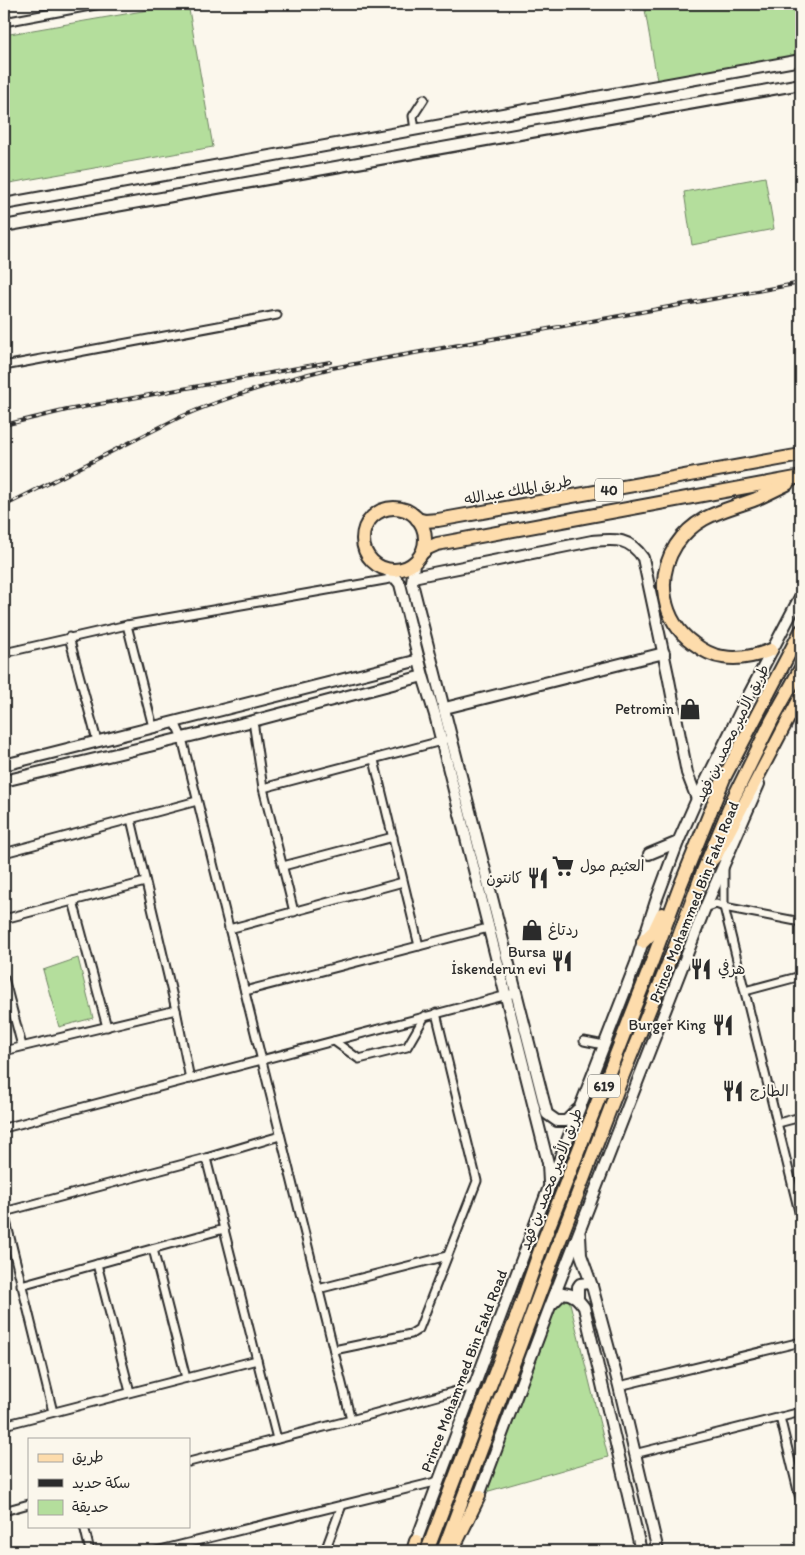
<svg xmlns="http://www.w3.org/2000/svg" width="805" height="1555" font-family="Itim,'Playpen Sans Arabic',sans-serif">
<rect width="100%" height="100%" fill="#fbf7ec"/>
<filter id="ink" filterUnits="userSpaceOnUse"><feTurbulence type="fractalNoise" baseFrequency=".02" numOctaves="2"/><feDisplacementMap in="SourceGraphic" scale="10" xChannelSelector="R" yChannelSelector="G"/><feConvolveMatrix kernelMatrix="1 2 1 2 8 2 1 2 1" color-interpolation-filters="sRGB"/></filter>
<g filter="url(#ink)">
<g fill="#b4de9c" stroke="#708464">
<polygon points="183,4 188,4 213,147 4,184 4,35"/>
<polygon points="644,4 801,4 801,55 657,80"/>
<polygon points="765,177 774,229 692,245 684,192"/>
<polygon points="78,958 93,1018 59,1027 43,970"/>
<polygon points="569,1299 608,1457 482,1493 557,1302"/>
</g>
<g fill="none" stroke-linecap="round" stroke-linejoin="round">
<g stroke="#2b2b2b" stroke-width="11">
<g id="street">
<polyline points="4,22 101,4"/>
<polyline points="415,130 413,116 424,99"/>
<polyline points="4,366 277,315"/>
<polyline points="127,625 153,727"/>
<polyline points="69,637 97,741"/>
<polyline points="4,653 127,625 396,578"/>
<polyline points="791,715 801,720"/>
<polyline points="253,721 263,788 294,912"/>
<polyline points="175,722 182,738 351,1420"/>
<polyline points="374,760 419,946"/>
<polyline points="263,788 445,740"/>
<polyline points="131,819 176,1010 190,1079"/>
<polyline points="4,853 197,801"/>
<polyline points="283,866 393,837"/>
<polyline points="73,901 107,1027"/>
<polyline points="705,908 716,904 724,907 724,867"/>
<polyline points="4,919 145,882"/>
<polyline points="801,922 724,907 801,1220"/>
<polyline points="229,929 403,882"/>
<polyline points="4,978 22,1046"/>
<polyline points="245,991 488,928"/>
<polyline points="745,991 801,976"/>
<polyline points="334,1041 359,1059 407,1047 425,1016"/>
<polyline points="584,1041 604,1045"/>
<polyline points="4,1051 176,1010"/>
<polyline points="778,1123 801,1117"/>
<polyline points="4,1128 515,993"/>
<polyline points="206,1158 277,1439"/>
<polyline points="4,1212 206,1158 280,1136"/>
<polyline points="4,1213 53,1412"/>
<polyline points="153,1249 186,1378"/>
<polyline points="97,1264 130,1392"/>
<polyline points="21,1285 224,1229"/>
<polyline points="318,1289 447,1256"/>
<polyline points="334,1350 411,1334 419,1329 477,1181 436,1013"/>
<polyline points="619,1386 801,1342"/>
<polyline points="780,1417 801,1503"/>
<polyline points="4,1425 257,1360"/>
<polyline points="634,1454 801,1412"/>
<polyline points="189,1462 351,1420 474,1386"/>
<polyline points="4,1511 29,1504"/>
<polyline points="84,1526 90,1551"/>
<polyline points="156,1551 439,1481"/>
<polyline points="325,1551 342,1505"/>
</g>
</g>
<g stroke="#2b2b2b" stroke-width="14">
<g id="secondary">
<polyline points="4,204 801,60"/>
<polyline points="4,226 801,84"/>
<polyline points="414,563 412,583 547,1114 557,1121 566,1121 577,1110"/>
<polyline points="385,569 392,574 400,584 423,676 435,715 548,1163 549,1183"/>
<path d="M413,577l179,-36c23,-2 37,-4 51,17l25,117 19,98 10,26"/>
<polyline points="445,708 664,653"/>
<polyline points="4,765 419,660"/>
<polyline points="4,781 253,721 423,676"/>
<polyline points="649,854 678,842"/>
<polyline points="580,1235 581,1255 592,1286 619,1386 658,1551"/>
<polyline points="578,1298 578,1287 580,1284 588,1283 592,1286"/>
<path d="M552,1304l11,-11c11,1 15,6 21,14l57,244"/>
<polyline points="477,1501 549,1309 705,908 759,784"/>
<polyline points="414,1547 549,1187 636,963 656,901 678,842 697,799 746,700 801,595"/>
</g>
</g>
<g stroke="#2b2b2b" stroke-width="15">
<polyline id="primary" points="707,866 717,855 801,695"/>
</g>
<g stroke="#2b2b2b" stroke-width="16">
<g id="highway">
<circle cx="394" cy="539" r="31"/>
<polyline points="417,519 425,521 438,520 801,455"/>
<polyline points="422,553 428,548 437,544 801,477"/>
<path d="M771,650c-15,6 -31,10 -48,7 -11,-1 -21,-7 -30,-14 -31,-23 -38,-65 -17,-98 21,-31 49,-34 80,-46 11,-5 21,-10 31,-15"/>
<polyline points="643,942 654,931 662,914"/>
<polyline points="413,1551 416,1541"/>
<polyline points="427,1551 519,1310 544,1239 647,975 679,889 724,778 801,631"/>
<polyline points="443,1551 550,1266 623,1075 676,944 703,871 733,799 772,720 801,668"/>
<polyline points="452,1551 479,1496"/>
</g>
</g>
<use href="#street" stroke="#fbf7ec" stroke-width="7"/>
<use href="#secondary" stroke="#fbf7ec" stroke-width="10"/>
<use href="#primary" stroke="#fddcac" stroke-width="11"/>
<use href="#highway" stroke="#fddcac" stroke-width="12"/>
<g stroke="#2b2b2b" stroke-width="4">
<g id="rail">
<polyline points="4,425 67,410 330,362"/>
<path d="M4,506l174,-88c50,-22 101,-37 154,-50l469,-85"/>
</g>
</g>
<use href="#rail" stroke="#fbf7ec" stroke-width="2" stroke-dasharray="5.5" stroke-linecap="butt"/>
</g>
</g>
<defs>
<g id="shop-bare" transform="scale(1.725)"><path d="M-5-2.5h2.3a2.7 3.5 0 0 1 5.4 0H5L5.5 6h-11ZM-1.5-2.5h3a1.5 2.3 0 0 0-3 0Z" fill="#2b2b2b" stroke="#fbf7ec" stroke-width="2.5" paint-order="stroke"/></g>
<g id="supermarket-bare" transform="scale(1.725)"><path d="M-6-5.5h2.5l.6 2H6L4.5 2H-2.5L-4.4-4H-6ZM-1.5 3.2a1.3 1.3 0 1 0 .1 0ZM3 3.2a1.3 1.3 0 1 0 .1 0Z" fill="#2b2b2b" stroke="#fbf7ec" stroke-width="2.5" paint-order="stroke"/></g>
<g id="restaurant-bare" transform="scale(1.725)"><path d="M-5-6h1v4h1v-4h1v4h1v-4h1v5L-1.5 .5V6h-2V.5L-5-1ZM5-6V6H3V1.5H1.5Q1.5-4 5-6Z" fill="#2b2b2b" stroke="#fbf7ec" stroke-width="2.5" paint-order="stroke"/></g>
</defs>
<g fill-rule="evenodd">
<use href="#shop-bare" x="690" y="709"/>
<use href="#supermarket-bare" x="563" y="866"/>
<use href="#restaurant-bare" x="538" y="878"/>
<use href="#shop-bare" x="532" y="930"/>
<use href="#restaurant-bare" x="562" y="961"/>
<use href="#restaurant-bare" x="701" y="969"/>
<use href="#restaurant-bare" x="723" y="1025"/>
<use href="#restaurant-bare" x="733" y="1091"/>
</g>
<g text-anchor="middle" stroke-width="4" stroke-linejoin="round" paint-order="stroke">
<g fill="#fbf7ec" stroke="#696865" stroke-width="1">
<rect x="595" y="478.5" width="28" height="23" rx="4"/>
<rect x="588" y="1074.5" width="32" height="23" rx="4"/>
</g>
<g font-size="14" font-weight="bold" fill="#2b2b2b">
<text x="609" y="495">40</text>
<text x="604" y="1091">619</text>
</g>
<g font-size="15" fill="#2b2b2b" stroke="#fbf7ec">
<text transform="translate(518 490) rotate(-10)" y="5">طريق الملك عبدالله</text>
<text transform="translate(732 733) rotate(-64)" y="5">طريق الأمير محمد بن فهد</text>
<text transform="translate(694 902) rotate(-68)" y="5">Prince Mohammed Bin Fahd Road</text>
<text transform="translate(551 1179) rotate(-69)" y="5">طريق الأمير محمد بن فهد</text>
<text transform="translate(464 1371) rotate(-69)" y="5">Prince Mohammed Bin Fahd Road</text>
</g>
<g font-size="15" fill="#2b2b2b" stroke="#fbf7ec" text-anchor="end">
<text x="674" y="714">Petromin</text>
<text x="580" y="871" text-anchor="start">العثيم مول</text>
<text x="522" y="883">كانتون</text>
<text x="548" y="935" text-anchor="start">ردتاغ</text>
<text x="546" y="957">Bursa<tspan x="546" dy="17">İskenderun evi</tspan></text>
<text x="718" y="974" text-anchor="start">هرفي</text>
<text x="706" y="1030">Burger King</text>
<text x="750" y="1096" text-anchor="start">الطازج</text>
</g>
</g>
<rect width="805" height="1555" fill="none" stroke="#fbf7ec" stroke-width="20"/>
<rect x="10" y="10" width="785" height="1535" fill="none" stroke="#2b2b2b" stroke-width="2" filter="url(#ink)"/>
<rect x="28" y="1438" width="162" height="90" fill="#fbf7ec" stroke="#a8a59f"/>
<rect x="38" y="1454" width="25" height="8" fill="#fddcac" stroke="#a8a59f"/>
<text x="72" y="1462" font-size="15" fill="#2b2b2b">طريق</text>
<rect x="38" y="1479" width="25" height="8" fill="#2b2b2b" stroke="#a8a59f"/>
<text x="72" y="1488" font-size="15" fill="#2b2b2b">سكة حديد</text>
<rect x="38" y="1500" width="25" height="15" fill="#b4de9c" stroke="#a8a59f"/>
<text x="72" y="1512" font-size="15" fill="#2b2b2b">حديقة</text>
</svg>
